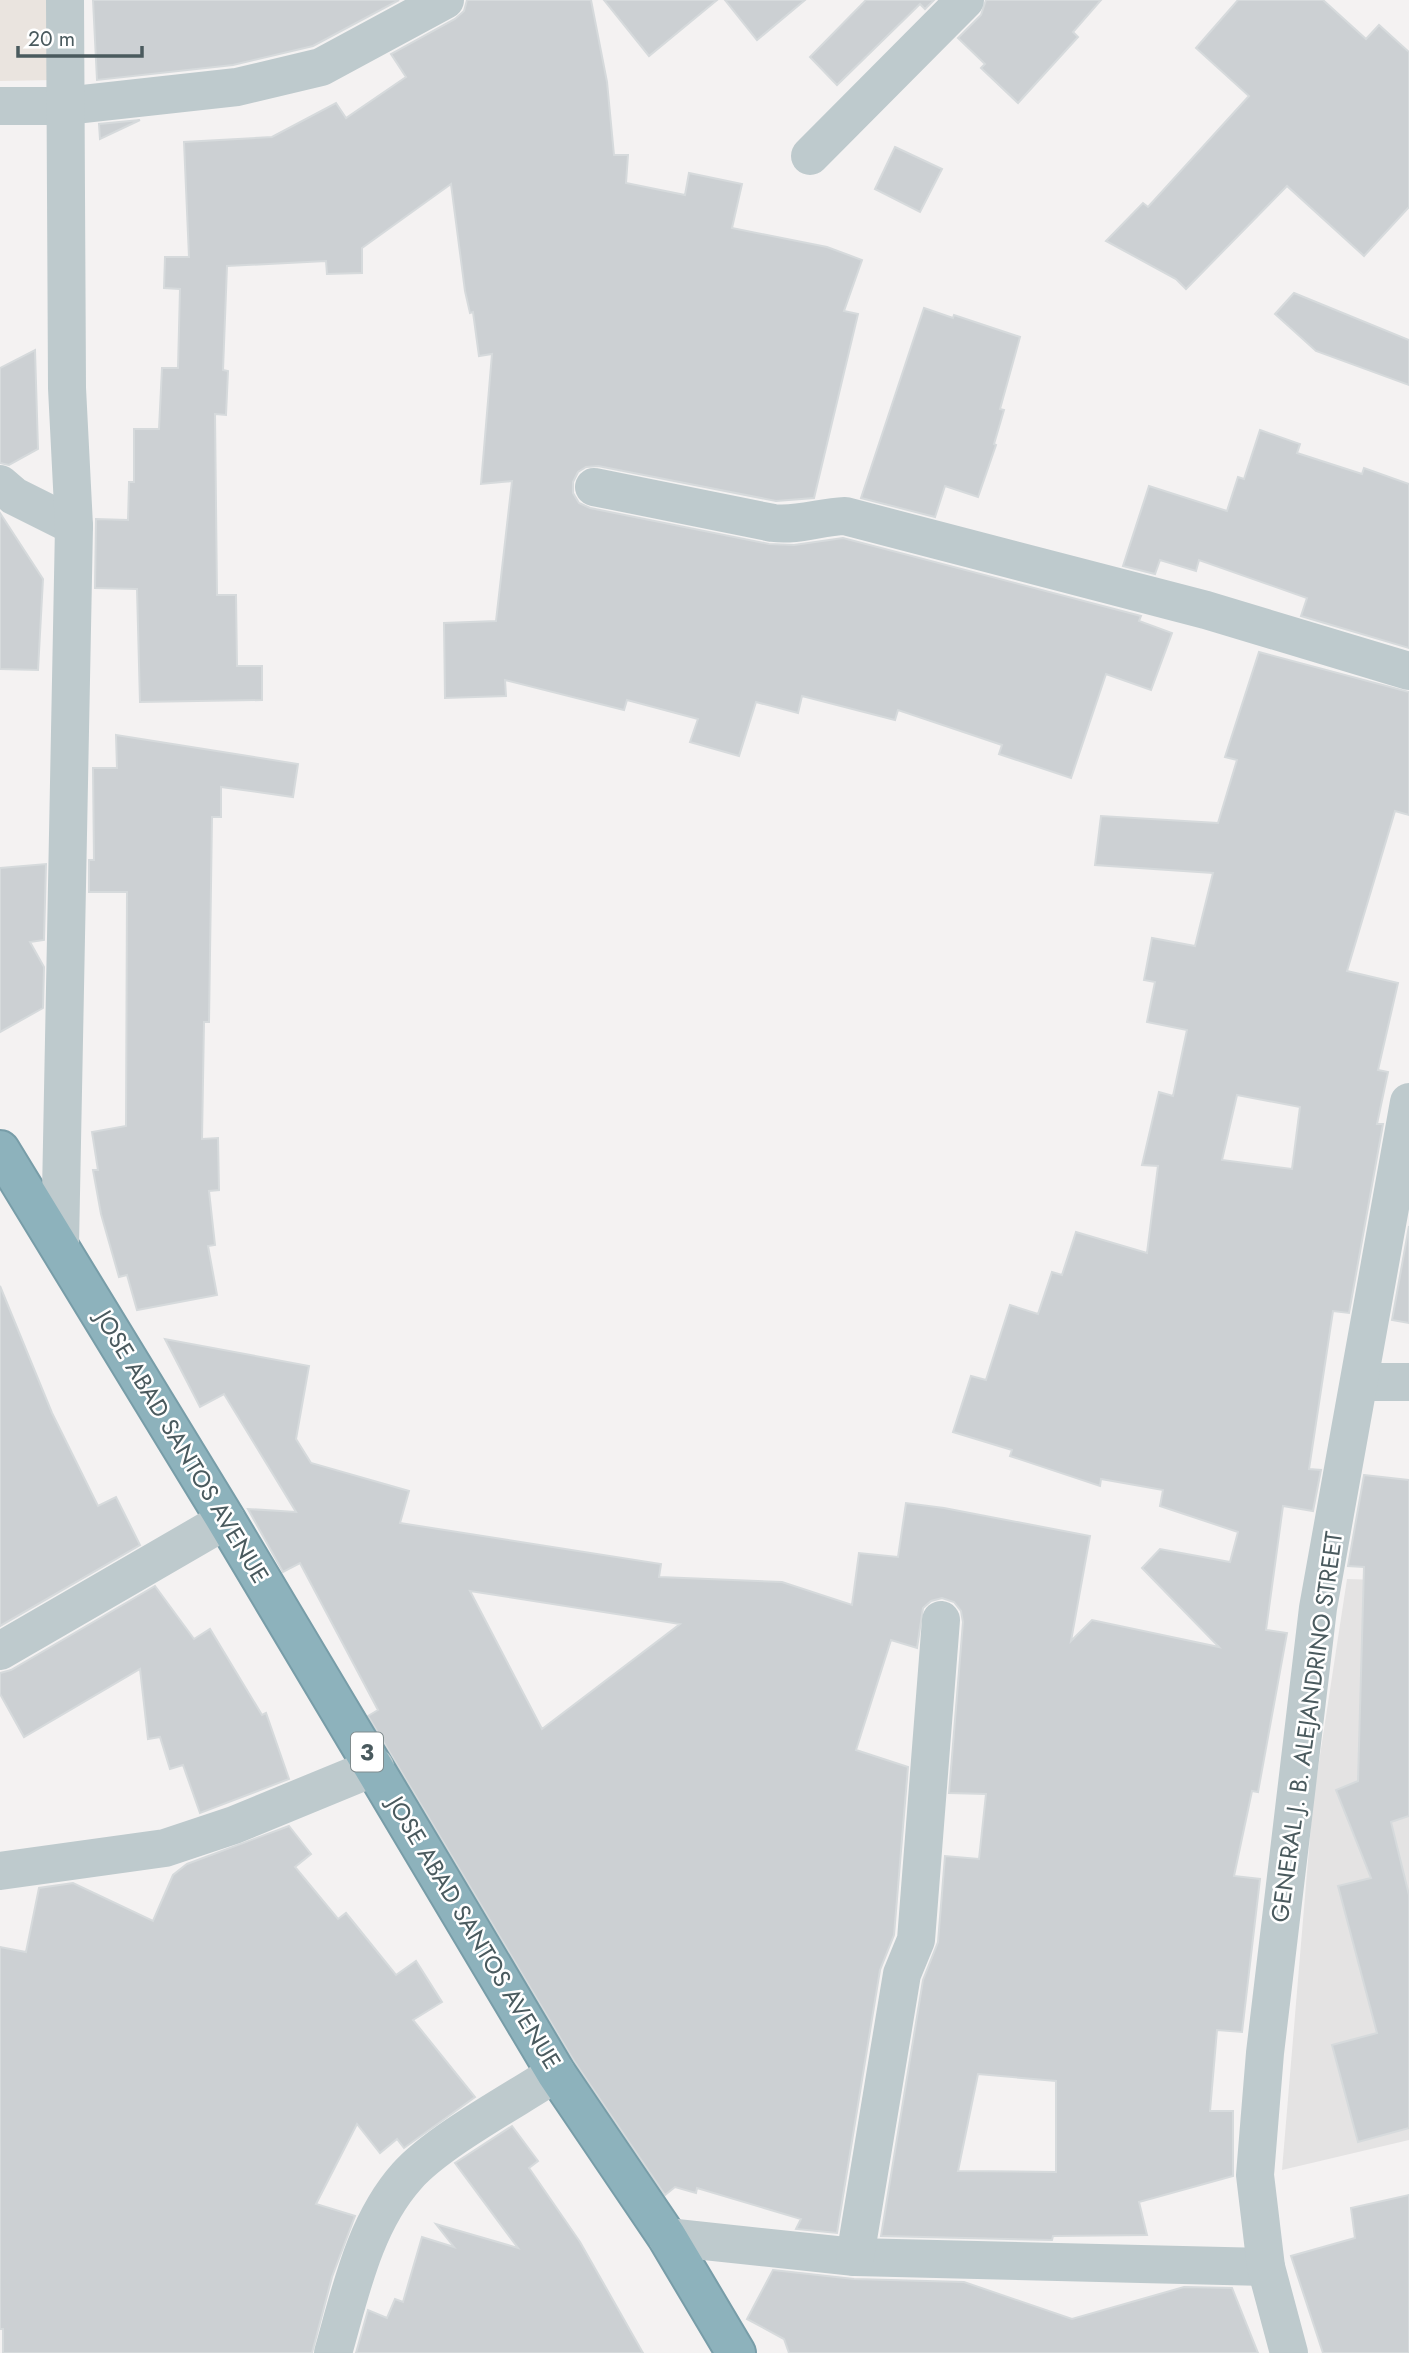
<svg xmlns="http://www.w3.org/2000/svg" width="1409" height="2353" font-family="Jost,sans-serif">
<rect width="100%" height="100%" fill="#f4f2f2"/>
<polygon fill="#eae4df" points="0,0 57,0 55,80 0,81"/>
<polygon fill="#e4e3e3" points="1347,1579 1409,1581 1409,2140 1282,2170 1313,1801"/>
<g fill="#ccd0d3" stroke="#d6dadc" stroke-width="2" fill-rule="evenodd">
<polygon points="93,0 399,0 313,46 233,65 97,80"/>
<polygon points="467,0 591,0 607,82 614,155 628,155 626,183 685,195 689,173 742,184 732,228 827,247 862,260 844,311 858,314 814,498 776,501 598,466 586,467 578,472 573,482 573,493 579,503 590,508 769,544 794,545 843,538 1141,616 1139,621 1172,633 1151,690 1106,674 1071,778 999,754 1002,745 898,710 895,720 802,696 798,713 756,702 739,756 690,742 698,719 627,700 624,710 505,680 506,696 445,698 444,623 496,621 512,481 481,484 492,354 479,356 473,312 470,313 465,291 451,184 362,248 362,273 327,274 326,261 227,266 223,370 228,371 226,415 215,414 217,595 236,595 237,666 262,666 262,700 140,702 137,589 95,588 96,519 128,520 129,482 134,482 134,429 159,429 162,368 178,368 180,289 164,288 165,257 189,257 184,142 272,137 336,103 346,118 406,77 391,54 455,19 464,11"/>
<polygon points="604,0 717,0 649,56"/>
<polygon points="725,0 805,0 757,40"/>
<polygon points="866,0 934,0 925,9 920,4 837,85 810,57"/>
<polygon points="986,0 1101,0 1073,32 1078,37 1018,103 981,68 985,64 958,38 981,15"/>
<polygon points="1238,0 1323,0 1366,39 1379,25 1409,52 1409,207 1364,256 1287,186 1186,289 1176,279 1106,241 1143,203 1148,207 1249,96 1196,48"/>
<polygon points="140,120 100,139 99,124"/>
<polygon points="895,147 942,169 920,212 875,189"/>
<polygon points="1294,293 1409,340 1409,385 1316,351 1275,314"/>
<polygon points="924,308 953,318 954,315 1020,337 1000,409 1004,410 994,444 996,445 978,497 945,486 935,517 861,498"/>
<polygon points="35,350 38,449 9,465 0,463 0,368"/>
<polygon points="1260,430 1300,444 1297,453 1362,474 1364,468 1409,484 1409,648 1301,616 1307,598 1199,560 1196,571 1160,560 1155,574 1123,566 1149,486 1227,511 1238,477 1244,479"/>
<polygon points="0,513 43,579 38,670 0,669"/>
<path d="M1259,652l150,40v123l-14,-4 -48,160 51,12 -20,87 10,2 -11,52h6l-34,189 -16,-2 -24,158 12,1 -8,41 -30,-5 -17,124 21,3 -29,159 -6,-1 -18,85 26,3 -18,153 -25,-2 -7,81h23v65l-94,26 8,33 -94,1 -1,4 -171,-4 42,-256 15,-38 7,-86 34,3 7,-65 -37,-1 14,-171 -2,-11 -7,-9 -12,-4 -11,3 -8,7 -6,40 -26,-8 -35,110 52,17 -14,168 -14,35 -43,263 -41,-4 5,-10 -104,-31 -1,5 -21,-6 -10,8 -91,-134 -206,-345 10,-6 -78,-147 -17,9 -35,-63 48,3 -72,-118 -24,13 -35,-68 144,27 -13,73 15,24 98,28 -9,32 261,41 -2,13 123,5 70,23 7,-52 39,4 8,-54 38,5 146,28 -19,105 21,-21 127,27 -77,-79 18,-19 70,13 8,-30 -78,-26 3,-16 -62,-11 -1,7 -90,-30 2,-6 -59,-18 18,-56 15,4 24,-75 28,9 14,-42 10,3 14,-43 71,21 11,-87 -16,-1 17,-73 14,4 14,-66 -40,-8 8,-40 -11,-2 8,-42 43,8 18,-73 -118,-8 6,-49 117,7 19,-63 -12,-3zM1237,1095l63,12 -8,62 -70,-9zM470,1591l210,33 -138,105zM978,2074l78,7v91l-98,-1z"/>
<polygon points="116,735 298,764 293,797 221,787 221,817 212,817 209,1022 204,1022 202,1139 218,1138 219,1190 209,1191 215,1245 208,1246 217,1295 137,1310 127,1275 119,1277 101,1214 93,1170 98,1170 92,1132 126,1126 127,892 89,892 89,860 94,860 93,768 117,768"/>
<polygon points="46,864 44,940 30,942 44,967 43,1008 0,1032 0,868"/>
<polygon points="1409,1226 1409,1323 1392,1320"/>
<polygon points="0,1286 52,1413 98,1506 116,1497 140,1545 0,1626"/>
<polygon points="1364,1475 1409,1480 1409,1816 1391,1822 1409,1895 1409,2128 1358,2142 1332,2045 1377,2033 1338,1886 1371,1878 1336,1790 1358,1781 1364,1567 1348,1566"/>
<polygon points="155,1586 194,1639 210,1629 262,1715 266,1713 289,1779 200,1813 183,1765 170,1769 160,1737 148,1739 140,1669 24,1737 0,1694 0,1673 11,1670"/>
<polygon points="289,1826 311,1854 295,1867 338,1919 346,1913 396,1975 416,1961 442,2002 413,2020 475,2097 404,2148 397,2139 380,2153 357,2124 316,2204 355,2216 332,2277 312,2353 3,2353 3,2329 0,2329 0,1947 26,1952 39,1888 73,1883 153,1921 173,1875 187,1864"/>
<polygon points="512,2126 538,2161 529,2168 580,2242 643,2353 356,2353 368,2310 387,2318 395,2299 403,2302 422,2237 454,2247 436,2224 518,2248 455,2163"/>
<polygon points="1409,2195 1409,2353 1323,2353 1291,2256 1355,2238 1351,2208"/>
<polygon points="773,2270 854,2279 964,2282 1072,2319 1184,2287 1232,2288 1258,2353 789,2353 784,2339 747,2319"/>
</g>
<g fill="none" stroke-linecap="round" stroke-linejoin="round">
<g stroke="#789da8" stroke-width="42">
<polyline id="highway" points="0,1150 226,1520 556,2073 667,2237 736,2353"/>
</g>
<g stroke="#becacd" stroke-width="38">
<polyline points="0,106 65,106 237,87 321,67 445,0"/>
<polyline points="810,156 965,0"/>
<polyline points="0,484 14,496 74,526"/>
<path d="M594,487l179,36c25,3 47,-6 72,-7l361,94 203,61"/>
<polyline points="60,1245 74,526 67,388 65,0"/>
<polyline points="1360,1382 1409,1382"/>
<polyline points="0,1651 226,1520"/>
<polyline points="0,1871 165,1848 234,1825 375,1767"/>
<polyline points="667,2237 855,2257 1266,2267"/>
<polyline points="855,2257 902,1974 916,1940 941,1620"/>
<path d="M333,2353c17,-59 31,-129 74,-177 31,-35 108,-76 149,-103"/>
<polyline points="1289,2353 1266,2267 1255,2175 1265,2053 1318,1608 1409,1102"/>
</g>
<use href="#highway" stroke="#8db2bc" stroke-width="38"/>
</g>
<g text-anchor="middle" stroke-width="5" stroke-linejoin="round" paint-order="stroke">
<rect fill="#fff" stroke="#808c8e" stroke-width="2" x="351" y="1732.5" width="32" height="39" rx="5"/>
<g font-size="23" font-weight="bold" fill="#4a5a5e">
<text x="367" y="1760">3</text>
</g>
<g font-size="24" fill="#4a5a5e" stroke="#fff">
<text transform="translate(182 1447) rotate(59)" y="8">JOSE ABAD SANTOS AVENUE</text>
<text transform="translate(1307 1727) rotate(-82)" y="8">GENERAL J. B. ALEJANDRINO STREET</text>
<text transform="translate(474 1933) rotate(59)" y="8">JOSE ABAD SANTOS AVENUE</text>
</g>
</g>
<path d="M18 46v10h124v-10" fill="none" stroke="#4a5a5e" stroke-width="3.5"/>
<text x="28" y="46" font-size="21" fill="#4a5a5e" stroke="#ffffff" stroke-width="5" paint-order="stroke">20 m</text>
</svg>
